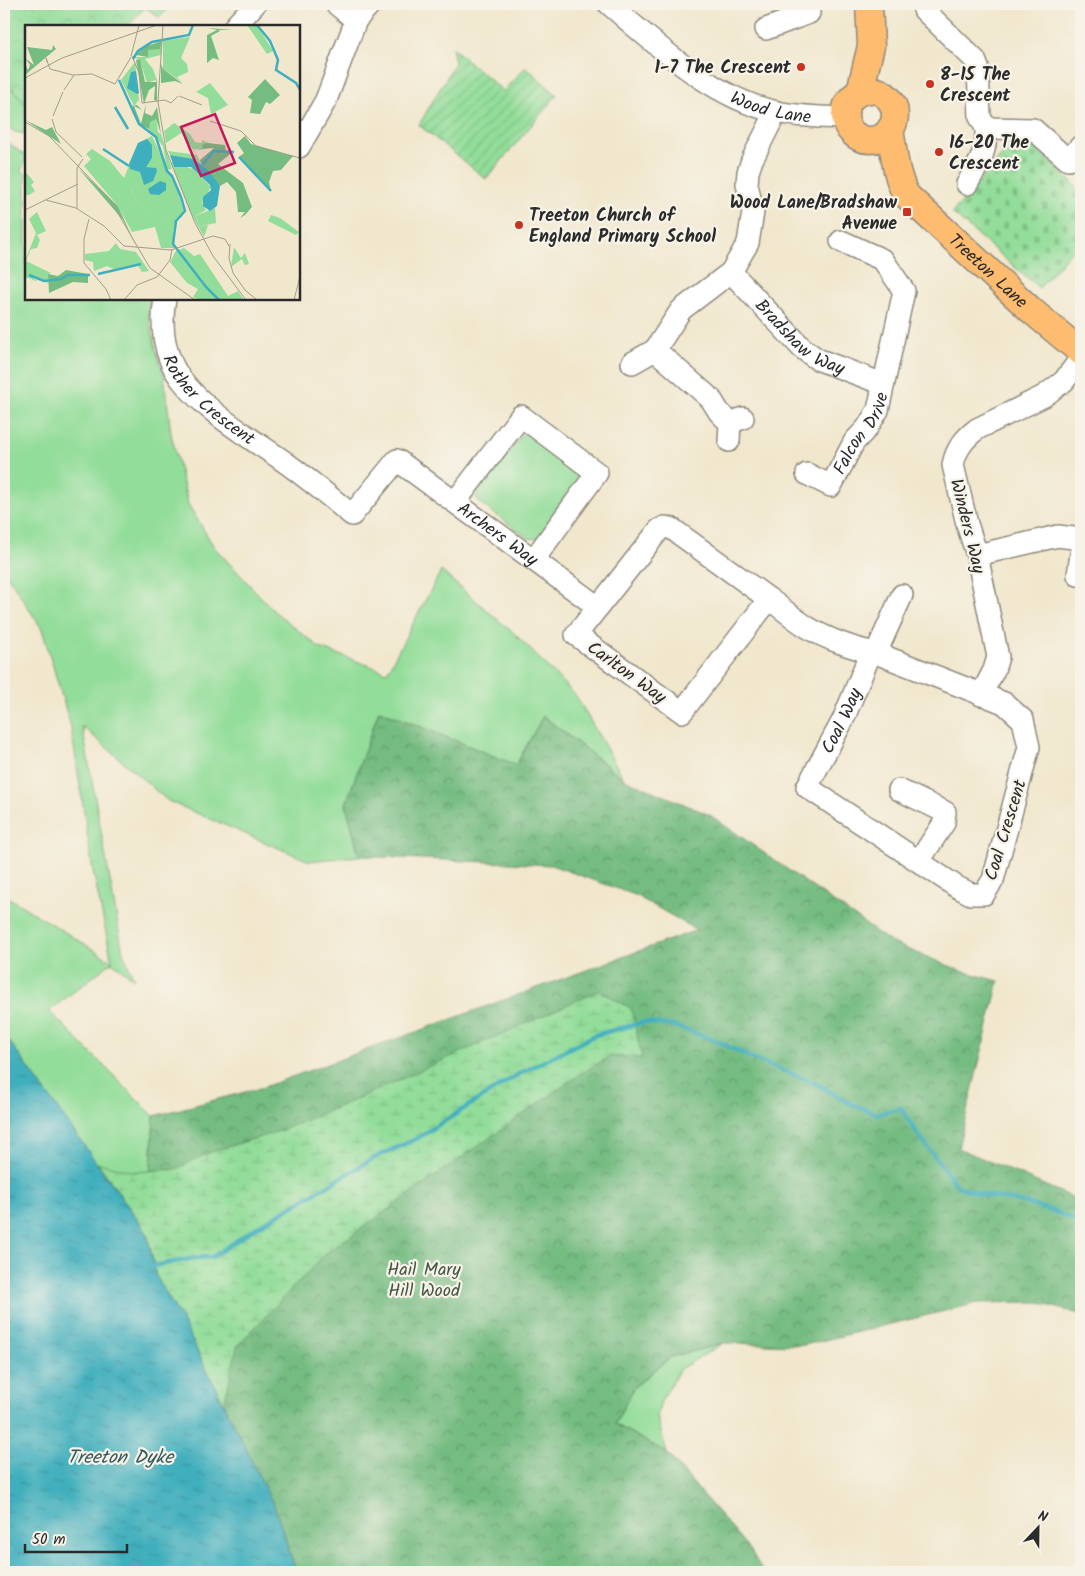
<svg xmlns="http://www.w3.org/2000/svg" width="1085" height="1576" font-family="Kalam,sans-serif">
<defs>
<pattern id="forest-crowns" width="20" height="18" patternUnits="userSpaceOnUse" patternTransform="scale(1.25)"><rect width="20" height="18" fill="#75bc81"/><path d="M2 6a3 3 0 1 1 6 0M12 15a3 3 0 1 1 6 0" fill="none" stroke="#60996a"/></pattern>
<pattern id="wetland-marsh" width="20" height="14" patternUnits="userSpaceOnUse" patternTransform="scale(1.25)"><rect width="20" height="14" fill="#92dd99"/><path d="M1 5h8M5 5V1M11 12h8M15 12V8" fill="none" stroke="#7ebe84"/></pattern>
<pattern id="cemetery-stones" width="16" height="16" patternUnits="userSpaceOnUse" patternTransform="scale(1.25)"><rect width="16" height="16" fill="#92dd99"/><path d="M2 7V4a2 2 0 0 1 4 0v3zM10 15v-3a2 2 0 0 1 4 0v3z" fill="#7ebe84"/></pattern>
<pattern id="park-crowns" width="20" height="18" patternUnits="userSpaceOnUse" patternTransform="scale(1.25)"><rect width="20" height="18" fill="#92dd99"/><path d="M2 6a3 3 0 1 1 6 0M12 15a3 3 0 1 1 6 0" fill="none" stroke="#7ebe84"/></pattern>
<pattern id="garden-furrows" width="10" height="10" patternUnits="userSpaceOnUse" patternTransform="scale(1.25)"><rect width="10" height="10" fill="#92dd99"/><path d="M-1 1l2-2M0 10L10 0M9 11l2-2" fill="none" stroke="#7ebe84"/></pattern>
<pattern id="water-ripples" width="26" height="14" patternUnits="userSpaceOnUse" patternTransform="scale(1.25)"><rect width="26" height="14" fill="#40afbd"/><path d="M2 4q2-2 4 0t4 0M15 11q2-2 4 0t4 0" fill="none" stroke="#368f9a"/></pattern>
</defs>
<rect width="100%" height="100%" fill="#f7f3e8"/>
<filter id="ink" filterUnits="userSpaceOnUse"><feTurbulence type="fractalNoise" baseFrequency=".02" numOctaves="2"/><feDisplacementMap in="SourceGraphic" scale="10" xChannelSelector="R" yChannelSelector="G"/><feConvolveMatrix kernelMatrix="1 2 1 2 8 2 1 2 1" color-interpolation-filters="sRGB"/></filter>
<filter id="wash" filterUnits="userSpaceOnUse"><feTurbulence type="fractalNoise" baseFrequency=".0096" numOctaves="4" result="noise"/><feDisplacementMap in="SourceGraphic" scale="20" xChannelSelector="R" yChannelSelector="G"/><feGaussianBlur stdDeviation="1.12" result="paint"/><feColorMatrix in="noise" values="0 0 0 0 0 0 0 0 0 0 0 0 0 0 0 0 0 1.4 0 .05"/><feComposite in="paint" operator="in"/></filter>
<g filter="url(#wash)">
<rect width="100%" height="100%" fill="#f1e7cd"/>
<g fill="#92dd99" stroke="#5e8462">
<polygon points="4,78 26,105 26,134 15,132 4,125"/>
<polygon points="4,140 26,156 26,161 21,170 26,174 26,299 150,299 148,313 157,353 164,375 171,434 188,504 214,547 275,612 320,648 387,672 441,571 517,636 576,696 624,779 543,716 516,765 379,710 346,804 359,856 309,861 168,801 82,726 123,953 134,979 112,962 49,1011 154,1116 147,1233 4,1034 4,895 112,961 93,871 71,727 42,629 4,570"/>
<polygon points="525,431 585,476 538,539 528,538 480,503 477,499 476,494"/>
<polygon points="724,1343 680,1369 661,1401 657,1417 667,1453 615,1424 634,1387 671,1357"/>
</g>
<polygon fill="url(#forest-crowns)" stroke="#507456" points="379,710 516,765 543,716 624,779 710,815 892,943 962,971 999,981 958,1148 1081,1201 1081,1316 1076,1313 1036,1302 978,1303 804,1345 724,1343 671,1357 634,1387 615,1424 667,1453 751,1551 763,1572 296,1572 275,1508 183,1322 156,1276 147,1233 154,1116 264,1087 697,930 635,895 551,865 359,856 346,804"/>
<polygon fill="url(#wetland-marsh)" stroke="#5e8462" points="598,991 631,1008 642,1058 610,1056 576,1077 325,1254 237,1346 224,1404 183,1322 156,1276 147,1233 98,1163 135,1172 176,1169 211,1152 280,1131 352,1101"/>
<polygon fill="url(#cemetery-stones)" stroke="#5e8462" points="1020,134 1081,191 1081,240 1039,288 952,213"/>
<polygon fill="url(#park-crowns)" stroke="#5e8462" points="4,4 174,4 159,17 145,7 128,26 26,26 26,105 4,78"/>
<polygon fill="url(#garden-furrows)" stroke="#5e8462" points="452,47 503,91 526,67 557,95 486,179 419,125 455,63"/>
<polygon fill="url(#water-ripples)" stroke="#366d74" points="4,1034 147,1233 156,1276 183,1322 275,1508 296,1572 4,1572"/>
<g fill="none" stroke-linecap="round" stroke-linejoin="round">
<polyline stroke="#40afbd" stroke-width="4.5" points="154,1266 195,1258 212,1257 257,1227 376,1157 416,1139 519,1074 595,1035 645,1022 674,1026 717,1041 752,1058 819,1085 851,1104 877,1114 901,1108 916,1132 957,1186 984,1195 1025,1203 1056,1212 1081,1223"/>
</g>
</g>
<g filter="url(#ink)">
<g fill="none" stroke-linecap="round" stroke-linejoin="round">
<g stroke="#8e897c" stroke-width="24">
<g id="minor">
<polyline points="336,4 356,20"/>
<path id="s1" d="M609,4c48,41 104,95 168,108 22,5 45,5 68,6"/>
<polyline points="923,4 924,10 975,60 978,68 980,117 986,128 1033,129 1068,160 1081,146"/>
<polyline points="235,26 255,4"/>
<polyline points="766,29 809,13 805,4"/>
<polyline points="299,147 326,100 356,20 370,4"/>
<path d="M967,184c12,-20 20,-32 19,-56"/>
<path id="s2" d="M731,272l71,76 15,11 66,25"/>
<path id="s3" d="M165,299c-5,27 -1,58 16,80 25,33 68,58 101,81 24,17 47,36 70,55l45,-55 201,147"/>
<polyline points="632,363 655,350"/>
<polyline points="743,418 730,423 719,412 711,399 655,350 681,310 731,272 748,243 753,212 747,184 748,172 752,160 776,112"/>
<polyline points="729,441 730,423"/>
<path id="s4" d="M807,474l24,12 23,-44 13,-14 11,-18 26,-119 -21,-31 -42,-19"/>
<polyline points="455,502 521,416 597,473 534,559"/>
<polygon points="665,527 671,528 769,599 682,712 576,635 659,530"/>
<polyline points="977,555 1058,536 1081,539"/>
<polyline points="1078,575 1081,554"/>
<path id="s5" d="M769,599c13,9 25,20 38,28 19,12 48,22 69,26l128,50 19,17 6,27 -36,133 -9,14h-13l-14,-7 -150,-100 36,-67 28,-68"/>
<polyline points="876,653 902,595"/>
<path d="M981,695l13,-25 4,-13 -21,-102 -10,-31 -14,-59c3,-16 11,-26 24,-36l67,-33 20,-15 17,-23"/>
<polyline points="899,790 945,812 944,823 919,861"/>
</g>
</g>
<g stroke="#8e897c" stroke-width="29">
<g id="major">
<circle cx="870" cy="115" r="25"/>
<polyline points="860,91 871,46 869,4"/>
<path id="s6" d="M890,129c4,23 5,45 16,66l126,116 49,41"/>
</g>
</g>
<use href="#minor" stroke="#fff" stroke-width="21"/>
<use href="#major" stroke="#febc70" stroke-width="26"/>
</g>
</g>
<g fill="#c8321e" stroke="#f7f3e8" stroke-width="2">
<circle cx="801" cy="67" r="5"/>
<circle cx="930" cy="84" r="5"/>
<circle cx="939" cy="152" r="5"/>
<rect x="902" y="207" width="10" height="10" rx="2.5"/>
<circle cx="519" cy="225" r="5"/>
</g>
<g text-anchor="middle" stroke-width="4.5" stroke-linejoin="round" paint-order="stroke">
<g font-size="18" font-weight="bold" fill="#2b2b2b" stroke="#f7f3e8" text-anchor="start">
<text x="791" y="73" text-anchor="end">1-7 The Crescent</text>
<text x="940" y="80">8-15 The<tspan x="940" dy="21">Crescent</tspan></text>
<text x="949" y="148">16-20 The<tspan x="949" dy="21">Crescent</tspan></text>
<text x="897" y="208" text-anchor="end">Wood Lane/Bradshaw<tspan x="897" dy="21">Avenue</tspan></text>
<text x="529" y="221">Treeton Church of<tspan x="529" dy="21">England Primary School</tspan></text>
</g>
<g font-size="18" fill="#2b2b2b" stroke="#f7f3e8">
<text dy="6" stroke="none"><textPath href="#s1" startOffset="195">Wood Lane</textPath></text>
<text dy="6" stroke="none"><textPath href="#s6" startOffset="180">Treeton Lane</textPath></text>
<text dy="6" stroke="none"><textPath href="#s2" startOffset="96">Bradshaw Way</textPath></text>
<text dy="6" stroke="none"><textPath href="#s3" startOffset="118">Rother Crescent</textPath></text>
<text dy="6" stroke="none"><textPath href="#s4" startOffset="88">Falcon Drive</textPath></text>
<text transform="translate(968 526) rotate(76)" y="6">Winders Way</text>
<text dy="6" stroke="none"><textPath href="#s3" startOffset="499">Archers Way</textPath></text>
<text transform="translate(627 672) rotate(36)" y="6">Carlton Way</text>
<text dy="6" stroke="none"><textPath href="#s5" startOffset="750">Coal Way</textPath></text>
<text transform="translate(1005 830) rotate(-73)" y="6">Coal Crescent</text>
</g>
<g font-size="18" fill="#455846" stroke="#f7f3e8">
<text x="424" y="1275">Hail Mary<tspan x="424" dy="21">Hill Wood</tspan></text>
</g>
<g font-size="19" font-style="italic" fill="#32595e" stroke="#f7f3e8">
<text x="120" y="1463">Treeton Dyke</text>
</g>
</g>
<g transform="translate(25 25)">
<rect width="275" height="275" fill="#f1e7cd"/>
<path d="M222,0h10l16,26 -6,3zM165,12l-9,21 6,6 1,8 -11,5 5,5 -19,-13v-28zM137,19l-1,11 -16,4 8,10 5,14 -3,-3 -8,3 -7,-23 -6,-3h14v-7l12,-2zM185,58l18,22 -17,9 -3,-16 -12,-6zM131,93l2,14 3,2 11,35 -5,1 -4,-24 -14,-16v-8zM149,98l16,11 5,8 7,1v-3l9,4 -9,6 -8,-1 7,15 -7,-5 -24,-4 -2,-4 29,4 -16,-22 -15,10 -2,-12zM146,137l22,7 18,18 -9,16 4,7 -11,6 5,10 8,-1 -4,12 -14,-25zM111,160l14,14 27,-10 7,23 -2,4h-13l-8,8 -25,-23 -5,-13zM12,187l9,19 -9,4 3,5 -3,8 -6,1 -5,12 25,12 -3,1v9l-7,-4 -9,-1 6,3 -6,-1 -2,7 2,-8 -7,-2v-16l11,-28 -7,-14zM246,190l9,3 19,14 -3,3 -28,-14zM209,222l7,11 4,-5 4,11 -4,1 -3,-6 -11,8z" fill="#92dd99"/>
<path d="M183,3l25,2h-15l2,1 -9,5 8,24 -6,-2 -6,5v-28l10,-5zM137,16l-2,8 -12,1v7l-12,-2 8,-8zM28,20l3,4 -31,26v-11l3,6 2,-5 -5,-7 9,7 -7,-18 25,3zM115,34l5,23h12v19l-3,-1 1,-14 -6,4 -5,14 -8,-44zM136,39l2,5 20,15 -8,-3 -14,2zM240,54l15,16 -10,9 -4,-2 -6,12 -10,-1 2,-13 -4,-3zM121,79l-1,9 7,3 5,-9 4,27 -5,-15 -6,3 -1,7 -11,-5 -6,-18 5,-1 5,5 -8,-4 7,18zM0,95l21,10 6,-3 9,17zM220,111l6,8 42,12 -12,14 -8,1 -4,11 2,9 -32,-34 5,-4 -7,-10zM182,118l18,2 1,6h8l-16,13 25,19 9,24 -7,8 -5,3 5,-6h-7l-2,-20 -9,-10 -7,4 -19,-22 -1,-4 14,-12 -11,1 -1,-4zM53,143l40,38 19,42 -14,-28zM41,245l22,4v9l-15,-1 -24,11 -1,-19 10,2z" fill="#75bc81"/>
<path d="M155,145l13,1 13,13v6l-5,-1 -5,-9 -4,7 -8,-1 7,-6 -13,-4z" fill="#92dd99"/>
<path d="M110,37l4,38 -5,6 -13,-26zM127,111l25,53 -23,11 -7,-2 -11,-13 -5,3 5,13 25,22 8,-7h14l-7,5 -3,10 2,17h-14l-6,-21 -23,5 -14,-26 -34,-40 7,-7 -5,-5 6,-5 18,12 14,17 14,-35zM0,146l9,11 -3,3 4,6 -6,4h-4zM190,183l1,15 -16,3 -5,-10zM91,218l4,6 16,3 13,19 -7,1 -5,-8 -23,5 -7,-3 -13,5 -1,-9 -8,-2v-6l24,-3zM159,223l10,8 6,-2 28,42 10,-5 6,9h-45l-6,-3 5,-8 -11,-6 -17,-21 6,-11z" fill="#92dd99"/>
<path d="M111,46l3,22 -2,1 -10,-6 4,-16zM122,114l5,6v13l-6,9 10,1 1,3 -4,10 -9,4 -4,-13 -10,-3 -1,-5 9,-21zM145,130l24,4 15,12 11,15 -3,20 -7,5 -7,-5v-9l8,-7 -1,-5 -19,-18h-17zM135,156l6,2v7l-7,5 -9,-1 -2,-5z" fill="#40afbd"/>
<path fill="none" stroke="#40afbd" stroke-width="2.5" d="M232,0l13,16 8,19 -2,10 20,13 4,7M108,34l5,-8 14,-9 37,-7 4,-10M94,55l20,44 17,13 11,34 5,5 9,21 4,14 -9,10 -3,23 33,43 13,13M90,82l13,22M78,124l26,17M214,132l32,34M177,140l12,-14 20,1M73,249l43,-10M4,250l15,6 17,-2 7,-4h22"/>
<path fill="none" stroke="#a29c8c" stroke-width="1" d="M138,0l-5,77 8,48 29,73 18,33 33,44M106,31l8,-31M107,31l7,17 3,30 23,-3 6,3 7,-7M22,37l-1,-4 4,11 23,6 19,-1 23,10 16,-27M0,53l37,-20 95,-33M39,65l10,-15M154,71l23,9M28,91l10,-24M27,94l4,13 26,25M185,96l31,10 15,15 44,12M0,97l24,14 60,62 41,70 45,32M21,175l30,8 28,18 20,20 47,4 42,-14 12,3 4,7M52,184v-41l6,-9M0,185l53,-26M64,194l-5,20v24l22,26 5,11M205,219l-1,14 4,15 12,17 12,10M99,275l13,-15 20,-8 13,-17 2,-11M269,275l6,-24"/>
<path fill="#c2185b" fill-opacity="0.15" stroke="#c2185b" stroke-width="2.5" d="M190,89l20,49 -34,13 -20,-49z"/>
<rect width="275" height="275" fill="none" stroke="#2b2b2b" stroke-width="2.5"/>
</g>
<rect width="1085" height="1576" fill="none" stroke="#f7f3e8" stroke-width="20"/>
<g transform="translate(1038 1528) rotate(22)" stroke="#f7f3e8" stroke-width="4" paint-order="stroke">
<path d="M0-4L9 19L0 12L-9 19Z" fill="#2b2b2b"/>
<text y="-8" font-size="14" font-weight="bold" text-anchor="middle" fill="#2b2b2b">N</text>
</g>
<path d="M25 1544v8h102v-8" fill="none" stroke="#2b2b2b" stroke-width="2.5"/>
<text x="32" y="1544" font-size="15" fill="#2b2b2b" stroke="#f7f3e8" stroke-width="4" paint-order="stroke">50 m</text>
</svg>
